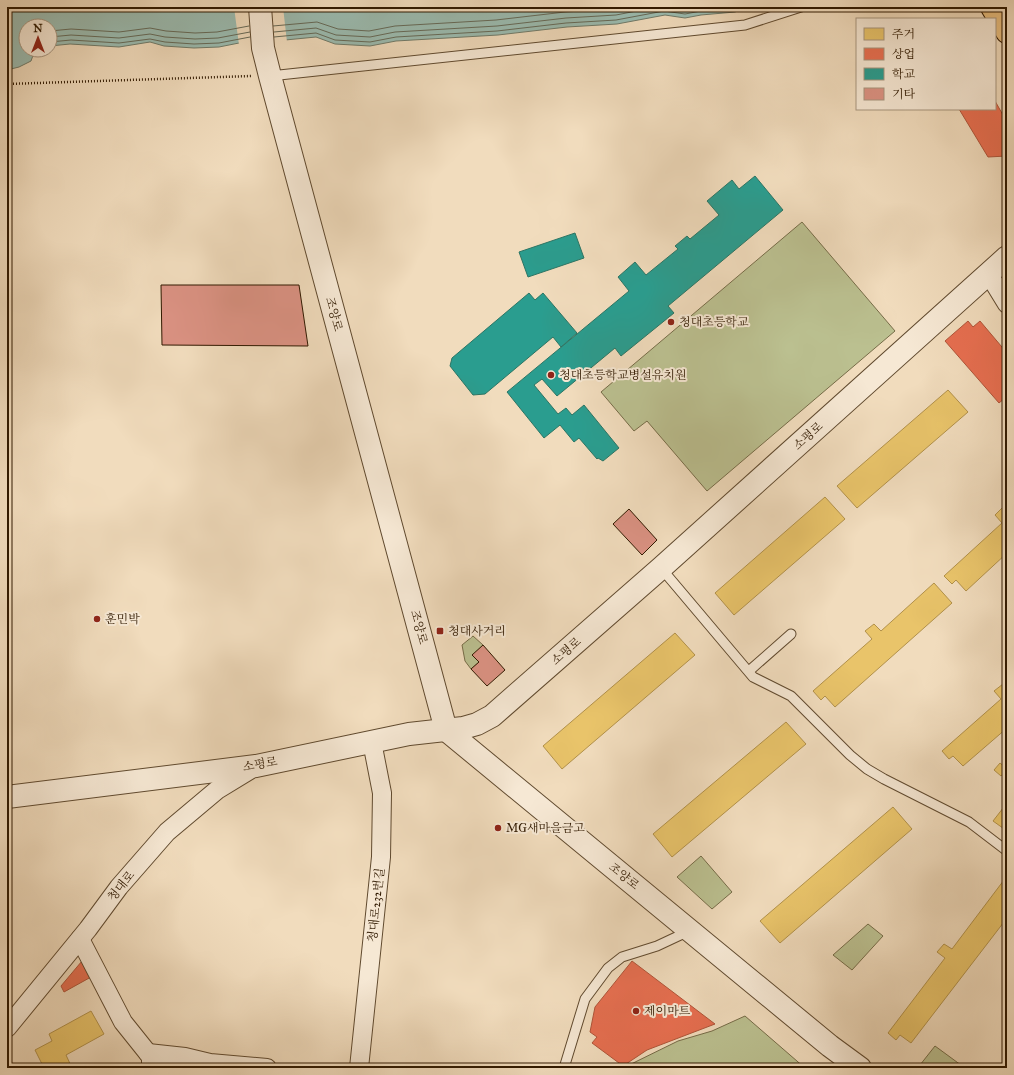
<svg xmlns="http://www.w3.org/2000/svg" width="1014" height="1075" font-family="'IM FELL Great Primer','Noto Serif KR',serif">
<rect width="100%" height="100%" fill="#f1dcbd"/>
<filter id="stains"><feTurbulence type="fractalNoise" baseFrequency=".005" numOctaves="4"/><feColorMatrix values="0 0 0 0 .2 0 0 0 0 .09 0 0 0 0 .02 0 0 0 .5 -.17"/></filter>
<radialGradient id="worn" r=".72"><stop offset=".6" stop-color="#630" stop-opacity="0"/><stop offset="1" stop-color="#630" stop-opacity=".3"/></radialGradient>
<g fill="#bbc090" stroke="#766c48">
<polygon points="802,222 895,331 707,491 647,421 634,431 601,392"/>
<polygon points="473,636 483,645 473,655 479,662 471,669 465,661 462,645"/>
<polygon points="701,856 732,892 712,909 677,877"/>
<polygon points="868,924 883,936 852,970 833,955"/>
<polygon points="745,1016 805,1068 623,1068 678,1041 712,1031"/>
<polygon points="935,1046 965,1068 924,1068 920,1065"/>
</g>
<polygon fill="#9bbcb1" stroke="#707b6a" points="7,7 748,7 735,12 701,15 685,18 665,15 617,24 567,27 498,35 396,41 370,46 335,44 316,37 275,41 249,41 219,47 194,48 164,46 150,42 119,47 70,44 50,46 50,26 26,26 26,50 35,50 31,61 19,67 7,70"/>
<polygon fill="#f1dcbd" points="234,7 283,7 287,42 275,43 249,43 239,45"/>
<g fill="#e9c46a" stroke="#b2914a">
<polygon points="948,390 968,412 857,508 837,486"/>
<polygon points="825,497 845,519 734,615 715,593"/>
<polygon points="1003,507 1007,511 1007,553 966,591 956,580 952,584 944,576 1002,523 995,515"/>
<polygon points="934,583 952,603 835,707 825,696 821,700 813,691 872,639 865,631 874,624 881,631"/>
<polygon points="675,633 695,655 562,769 543,746"/>
<polygon points="1003,684 1007,689 1007,728 963,766 953,756 949,759 942,751 1001,699 994,691"/>
<polygon points="786,722 806,744 672,857 653,834"/>
<polygon points="1000,763 1007,769 1001,776 994,770"/>
<polygon points="1007,803 1007,831 993,821"/>
<polygon points="893,807 912,829 780,943 760,921"/>
<polygon points="1007,876 1007,918 911,1043 900,1035 896,1040 888,1033 945,958 937,952 944,944 952,949"/>
<polygon points="91,1011 104,1034 66,1055 72,1068 44,1068 35,1050 52,1041 49,1034"/>
</g>
<g fill="#e76f51" stroke="#b05539">
<polygon points="995,101 1007,122 1007,156 988,157 959,109 995,109"/>
<polygon points="968,321 973,327 980,321 1007,353 1007,400 1005,398 999,403 945,341"/>
<polygon points="82,961 91,977 64,992 61,986"/>
<polygon points="632,961 715,1024 647,1050 623,1066 592,1043 597,1037 590,1032 595,1007"/>
</g>
<g fill="#2a9d8f" stroke="#2c7564">
<polygon points="755,176 783,210 668,306 674,313 621,356 615,348 557,396 542,379 534,385 558,414 566,408 572,415 584,405 619,448 603,461 598,458 597,459 579,438 574,442 560,425 544,438 507,392 629,291 618,277 635,262 646,275 678,249 675,246 687,236 690,239 719,215 707,201 732,180 739,189"/>
<polygon points="575,233 584,258 528,277 519,252"/>
<polygon points="529,293 535,300 543,293 577,333 561,347 553,337 485,394 473,395 450,366 452,358"/>
</g>
<g fill="none" stroke-linecap="round" stroke-linejoin="round">
<g stroke="#666a58" stroke-width="1">
<polyline points="273,26 317,22 338,29 369,31 395,26 496,20 565,12 615,9 626,7"/>
<polyline points="50,31 71,29 119,32 150,28 166,31 195,33 217,32 249,26"/>
<polyline points="274,32 316,28 336,35 370,37 395,32 497,26 566,18 616,15 657,7"/>
<polyline points="50,37 71,35 119,38 150,34 165,37 195,39 218,38 250,32"/>
<polyline points="274,37 316,33 335,40 370,42 396,37 497,31 566,23 616,20 664,11 685,14 701,11 737,7"/>
<polyline points="50,42 71,40 119,43 150,39 165,42 194,44 219,43 250,37"/>
</g>
</g>
<g fill="#db9283" stroke="#301900">
<polygon points="161,285 299,285 308,346 162,345"/>
<polygon points="629,509 657,540 642,555 613,524"/>
<polygon points="483,645 505,670 487,686 471,669 479,662 472,655"/>
</g>
<g fill="none" stroke-linecap="round" stroke-linejoin="round">
<g stroke="#604a2f" stroke-width="11">
<g id="service">
<polyline points="270,76 745,25 801,7"/>
<polyline points="661,568 753,677 791,696 850,755 867,769 884,779 969,822 1007,851"/>
<polyline points="749,671 791,634"/>
<polyline points="564,1068 585,999 608,968 622,957 657,946 689,931"/>
</g>
</g>
<g stroke="#604a2f" stroke-width="20">
<g id="minor">
<polyline points="988,273 1007,304"/>
<polyline points="80,939 123,1022 151,1057 151,1068"/>
<polyline points="7,1028 88,929 119,887 167,832 217,790 253,768"/>
<polyline points="148,1053 185,1057 210,1063 267,1068"/>
<polyline points="359,1068 381,857 382,793 372,742"/>
</g>
</g>
<g stroke="#604a2f" stroke-width="24">
<g id="tertiary">
<polyline points="260,7 263,48 270,76 446,730 830,1046 860,1068"/>
<polyline points="7,797 256,766 409,734 463,728 477,724 492,716 661,568 1007,257"/>
</g>
</g>
<g stroke="#301900" stroke-width="24">
<polyline id="primary" points="992,7 1007,32"/>
</g>
<polyline stroke="#301900" stroke-width="2.5" stroke-dasharray="1 2" stroke-linecap="butt" points="7,84 251,76"/>
<use href="#service" stroke="#f6e8d4" stroke-width="9"/>
<use href="#minor" stroke="#f6e8d4" stroke-width="18"/>
<use href="#tertiary" stroke="#f6e8d4" stroke-width="22"/>
<use href="#primary" stroke="#e8be7e" stroke-width="22"/>
</g>
<g fill="#8f2418" stroke="#f6e8d4" stroke-width="1.5">
<circle cx="671" cy="322" r="4"/>
<circle cx="551" cy="375" r="4"/>
<circle cx="97" cy="619" r="4"/>
<rect x="436" y="627" width="8" height="8" rx="2"/>
<circle cx="498" cy="828" r="4"/>
<circle cx="636" cy="1011" r="4"/>
</g>
<g text-anchor="middle" stroke-width="4" stroke-linejoin="round" paint-order="stroke">
<g font-size="12" fill="#301900" stroke="#f6e8d4">
<text transform="translate(334 314) rotate(75)" y="4">조양로</text>
<text transform="translate(808 436) rotate(-42)" y="4">소평로</text>
<text transform="translate(419 627) rotate(75)" y="4">조양로</text>
<text transform="translate(566 651) rotate(-41)" y="4">소평로</text>
<text transform="translate(260 764) rotate(-10)" y="4">소평로</text>
<text transform="translate(624 876) rotate(39)" y="4">조양로</text>
<text transform="translate(121 886) rotate(-51)" y="4">청대로</text>
<text transform="translate(376 905) rotate(-84)" y="4">청대로232번길</text>
</g>
<g font-size="12" fill="#301900" stroke="#f6e8d4" text-anchor="start">
<text x="679" y="326">청대초등학교</text>
<text x="559" y="379">청대초등학교병설유치원</text>
<text x="105" y="623">훈민박</text>
<text x="448" y="635">청대사거리</text>
<text x="506" y="832">MG새마을금고</text>
<text x="644" y="1015">제이마트</text>
</g>
</g>
<rect width="1014" height="1075" fill="none" stroke="#f1dcbd" stroke-width="24"/>
<rect x="8" y="8" width="998" height="1059" fill="none" stroke="#301900" stroke-width="2"/>
<rect x="12" y="12" width="990" height="1051" fill="none" stroke="#301900"/>
<rect x="856" y="18" width="140" height="92" fill="#f6e8d4" stroke="#a7957f"/>
<rect x="864" y="28" width="20" height="12" fill="#e9c46a" stroke="#a7957f"/>
<text x="892" y="38" font-size="12" fill="#301900">주거</text>
<rect x="864" y="48" width="20" height="12" fill="#e76f51" stroke="#a7957f"/>
<text x="892" y="58" font-size="12" fill="#301900">상업</text>
<rect x="864" y="68" width="20" height="12" fill="#2a9d8f" stroke="#a7957f"/>
<text x="892" y="78" font-size="12" fill="#301900">학교</text>
<rect x="864" y="88" width="20" height="12" fill="#db9283" stroke="#a7957f"/>
<text x="892" y="98" font-size="12" fill="#301900">기타</text>
<g transform="translate(38 38)"><circle r="19" fill="#f6e8d4" stroke="#a7957f"/>
<path d="M0-3L7 15L0 10L-7 15Z" fill="#8f2418"/>
<text y="-6" font-size="11" font-weight="bold" text-anchor="middle" fill="#301900">N</text>
</g>
<rect width="100%" height="100%" filter="url(#stains)"/>
<rect width="100%" height="100%" fill="url(#worn)"/>
</svg>
